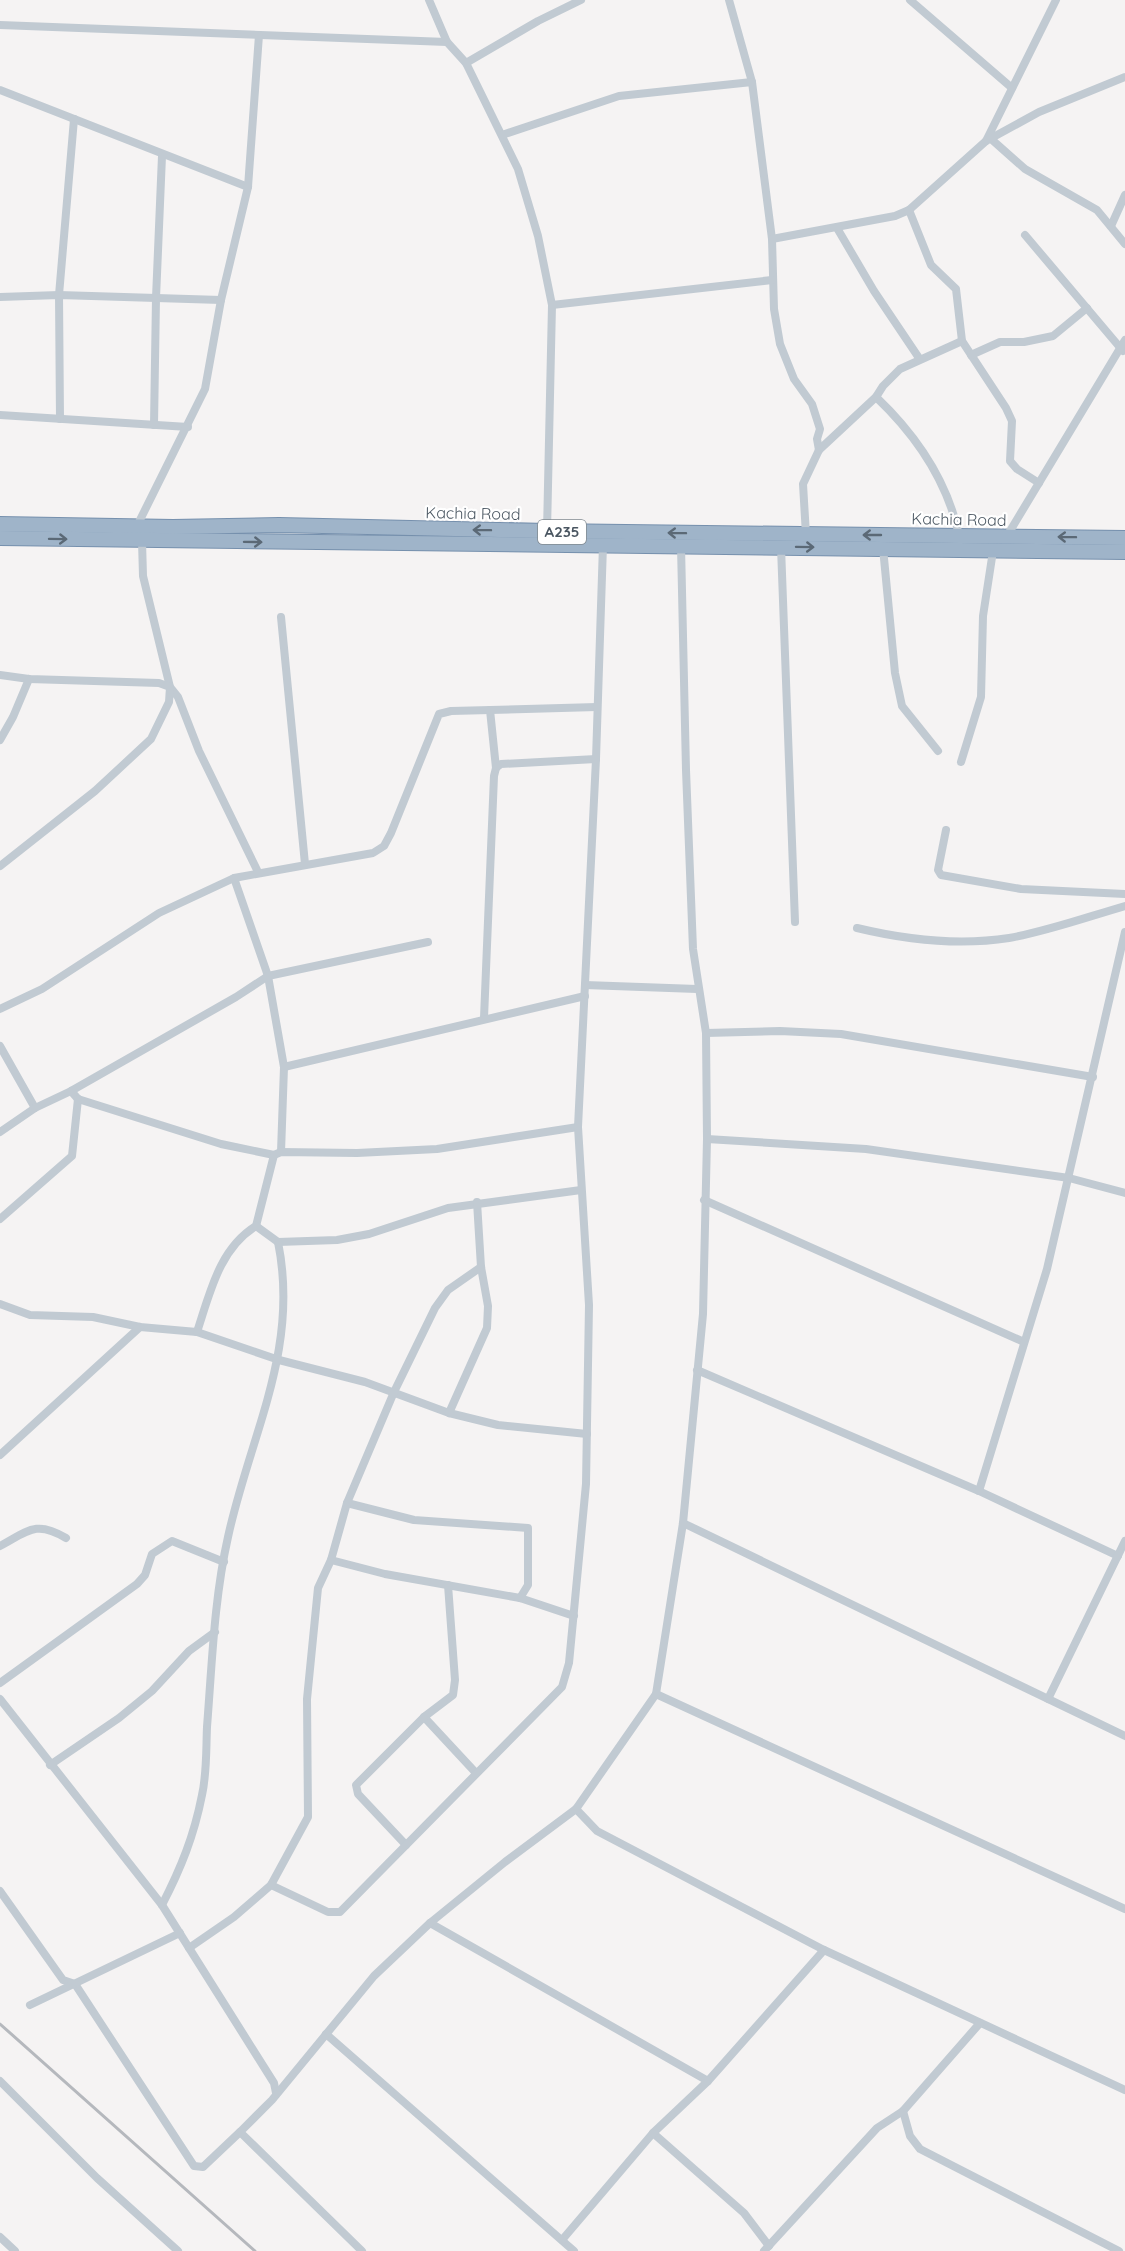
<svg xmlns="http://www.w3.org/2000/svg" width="1125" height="2251" font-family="Quicksand,sans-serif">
<rect width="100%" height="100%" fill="#f5f3f3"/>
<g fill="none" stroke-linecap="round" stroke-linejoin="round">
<g stroke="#7690ad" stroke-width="16">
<g id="trunk">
<polyline points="0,524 173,527 279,525 547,531 1125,538"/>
<polyline points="0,538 1125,552"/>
</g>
</g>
<g stroke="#c1cad2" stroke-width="8">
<polyline points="429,0 447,42"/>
<polyline points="729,0 752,82 772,239 774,309 780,344 794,379 812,404 820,429 817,439 819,450 803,484 806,535"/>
<polyline points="910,0 1012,88"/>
<polyline points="0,25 447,42 466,63 518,169 538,236 552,305 547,531"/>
<polyline points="466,63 538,21 581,0"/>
<polyline points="0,90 248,187"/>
<polyline points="502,135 619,96 752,82"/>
<polyline points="990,138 1025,169 1097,210 1125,244"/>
<polyline points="986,141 1056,0"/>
<polyline points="909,210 931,265 956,289 962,341 1006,408 1012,421 1010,461 1017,469 1039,483"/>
<polyline points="1111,226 1125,195"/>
<polyline points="837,228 874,291 919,358"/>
<polyline points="1025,235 1123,351"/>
<polyline points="772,239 895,216 909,210 986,141 1039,112 1125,77"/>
<polyline points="0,297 59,295 221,300"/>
<polyline points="552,305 772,280"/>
<polyline points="971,355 1000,342 1024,342 1053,336 1087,308"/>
<path d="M876,397c40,38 71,83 83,138"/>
<polyline points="0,415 188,427"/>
<polyline points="60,419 59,295 74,119"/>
<polyline points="154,425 156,298 162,156"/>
<polyline points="819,450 876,397 883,386 900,369 962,341"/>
<polyline points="137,526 205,389 221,300 248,187 259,35"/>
<polyline points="1007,536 1125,340"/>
<polyline points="142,541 143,576 170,687 178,697 199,751 258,872"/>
<polyline points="781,547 795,922"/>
<polyline points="883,548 895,673 902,706 938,751"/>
<polyline points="281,617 305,864"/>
<polyline points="0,675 29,679 159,683 170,687 169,702 151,739 95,791 0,866"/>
<polyline points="490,710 496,768"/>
<polyline points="0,740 13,717 29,679"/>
<polyline points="961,762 981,697 983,616 993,551"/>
<polyline points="946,830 938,870 941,875 1021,889 1125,894"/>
<polyline points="234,878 268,976 284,1067 281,1152"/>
<path d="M857,928c50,12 101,18 152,10 39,-7 78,-21 116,-32"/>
<polyline points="585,985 697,989"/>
<polyline points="0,1009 42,989 159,913 234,878 373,853 384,846 391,833 439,714 451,711 597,707"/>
<polyline points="484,1018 494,776 496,768 501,764 596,759"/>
<polyline points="706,1033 780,1031 841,1034 1093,1077"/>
<polyline points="0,1046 35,1108"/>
<polyline points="284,1067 585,996"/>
<polyline points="71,1091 78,1099 221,1144 274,1155"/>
<polyline points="0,1132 35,1108 71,1091 236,997 268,976 428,942"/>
<polyline points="707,1139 866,1149 1069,1178 1125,1193"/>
<polyline points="704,1200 1024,1342"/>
<polyline points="0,1219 72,1156 78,1099"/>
<polyline points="278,1242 337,1240 369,1234 448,1208 581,1190"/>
<polyline points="0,1304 30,1315 93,1317 140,1327 197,1332 279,1360 365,1382 449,1413 498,1425 587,1434"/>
<path d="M197,1332c13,-39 22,-83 59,-106l18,-71 7,-3 76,1 80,-4 141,-22"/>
<polyline points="697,1370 979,1491 1118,1556"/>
<polyline points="449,1413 487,1328 488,1306 481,1267 477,1202"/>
<polyline points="0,1455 140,1327"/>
<polyline points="979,1491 1047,1269 1125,932"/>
<polyline points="347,1503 414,1520 528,1528 528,1585 520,1598"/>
<polyline points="683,1523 1125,1736"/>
<path d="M0,1546c28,-15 36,-26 66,-8"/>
<polyline points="331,1560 385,1574 520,1598 574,1616"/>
<polyline points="0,1683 137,1584 145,1575 152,1554 172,1541 224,1562"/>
<polyline points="656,1694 1125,1909"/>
<polyline points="0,1699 162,1905 274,2083 276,2093"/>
<polyline points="1048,1699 1125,1541"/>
<polyline points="424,1717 476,1773"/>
<polyline points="50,1765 119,1718 152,1691 189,1651 215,1632"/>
<polyline points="576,1809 597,1831 824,1950 1125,2090"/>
<polyline points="406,1845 358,1794 356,1785 424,1717 453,1695 455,1680 448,1585"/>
<polyline points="271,1885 328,1912 340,1912 562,1687 569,1663 586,1484 589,1305 578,1127 596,759 603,545"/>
<polyline points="0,1891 63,1980 75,1984 194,2166 203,2167 240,2132"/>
<path d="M162,1905c19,-37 32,-69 40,-110 5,-22 4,-46 5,-68 5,-63 7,-128 21,-190 22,-102 72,-187 50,-295l-22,-16"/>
<polyline points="430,1923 708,2081"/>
<polyline points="189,1948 234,1917 271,1885 308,1817 307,1699 318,1588 331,1560 347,1503 394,1392 435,1308 448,1290 481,1267"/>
<polyline points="30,2005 180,1933"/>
<polyline points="326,2034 574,2251"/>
<polyline points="0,2081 97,2178 178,2251"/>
<polyline points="903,2111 910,2136 920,2149 1119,2251"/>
<polyline points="653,2133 744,2213 769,2246"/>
<polyline points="0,2237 15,2251"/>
<polyline points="562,2240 653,2133 708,2081 824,1950"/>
<polyline points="362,2251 240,2132 272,2100 374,1976 430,1923 505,1862 576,1809 656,1694 683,1523 703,1314 707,1139 706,1033 693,949 686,770 681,546"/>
<polyline points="764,2251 877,2128 903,2111 980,2023"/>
</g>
<use href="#trunk" stroke="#9fb4c9" stroke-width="14"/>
<polyline stroke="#b5b8bd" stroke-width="3" points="0,2024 255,2251"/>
</g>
<defs><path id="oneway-shaft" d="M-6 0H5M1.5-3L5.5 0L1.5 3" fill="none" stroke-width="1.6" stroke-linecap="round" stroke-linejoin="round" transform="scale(1.5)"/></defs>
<g stroke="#5b6976">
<use href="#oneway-shaft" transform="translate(482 530) rotate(-179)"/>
<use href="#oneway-shaft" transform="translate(677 533) rotate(-179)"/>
<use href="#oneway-shaft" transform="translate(872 535) rotate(180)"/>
<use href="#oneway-shaft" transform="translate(1067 537) rotate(-179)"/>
<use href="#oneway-shaft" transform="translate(58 539) rotate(1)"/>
<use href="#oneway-shaft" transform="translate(253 542) rotate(1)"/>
<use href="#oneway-shaft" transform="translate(805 547) rotate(1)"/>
</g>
<g text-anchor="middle" stroke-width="4.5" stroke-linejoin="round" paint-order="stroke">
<rect fill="#fff" stroke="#808990" stroke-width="1.5" x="538" y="520" width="48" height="24" rx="4.5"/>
<g font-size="15" font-weight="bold" fill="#4a5661">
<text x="562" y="537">A235</text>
</g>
<g font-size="16" fill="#4a5661" stroke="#fff">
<text transform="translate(473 513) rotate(1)" y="6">Kachia Road</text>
<text transform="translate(959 519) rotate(1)" y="6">Kachia Road</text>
</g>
</g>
</svg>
